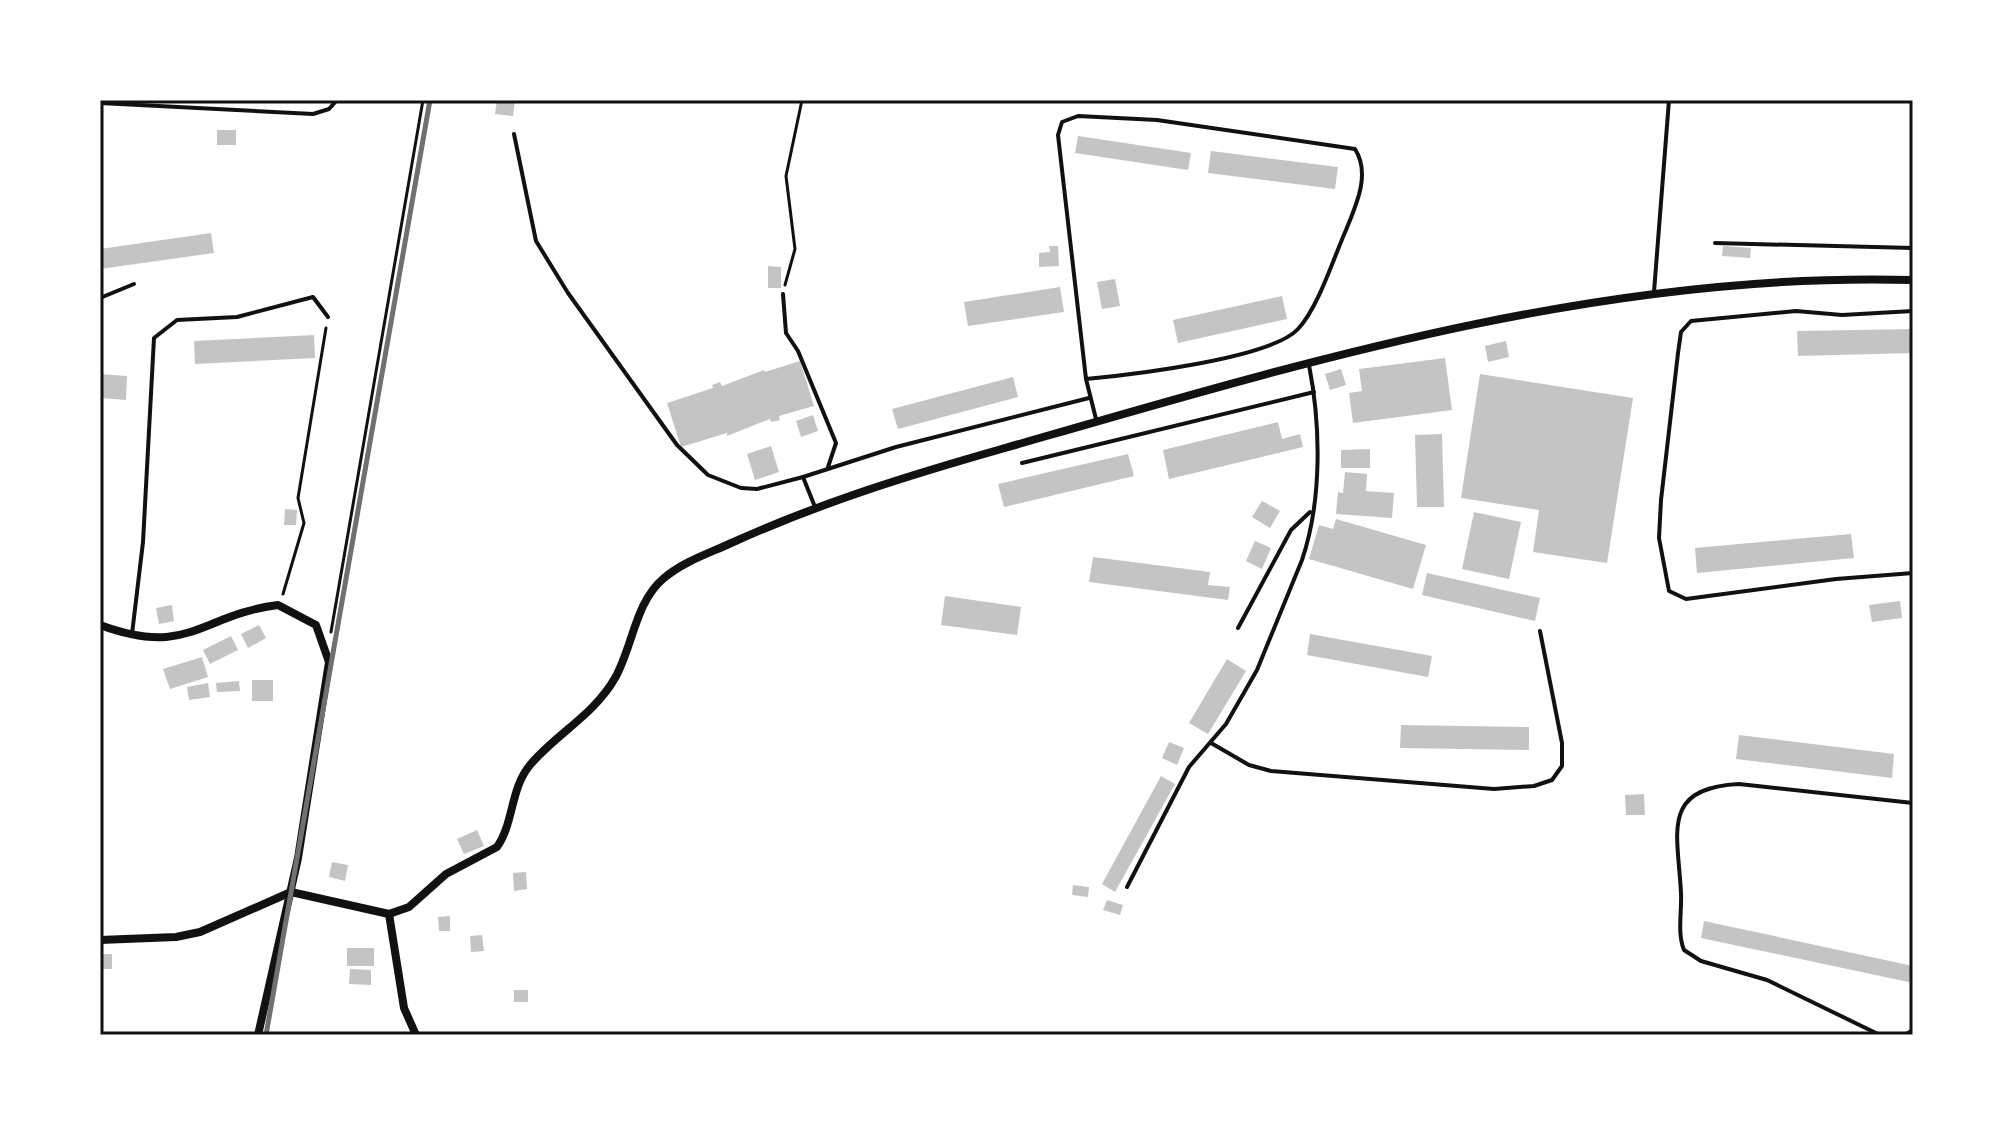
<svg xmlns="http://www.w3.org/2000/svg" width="2013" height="1135" font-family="Overpass,sans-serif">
<rect width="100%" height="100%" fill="#fff"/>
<g fill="#c4c4c4">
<polygon points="497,100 515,100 513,116 495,114"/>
<rect x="217" y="130" width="19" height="15"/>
<polygon points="1078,136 1191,153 1188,170 1075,153"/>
<polygon points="1211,151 1338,167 1335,189 1208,173"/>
<polygon points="211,233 214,253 100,269 100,249"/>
<polygon points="1049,246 1058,246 1059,266 1039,267 1039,253 1050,252"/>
<polygon points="1723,246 1751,248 1750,258 1722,256"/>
<polygon points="768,266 781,267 781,288 768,288"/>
<polygon points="1115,279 1120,306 1102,309 1097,282"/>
<polygon points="1060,287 1064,312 968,326 964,302"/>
<polygon points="1282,296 1287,319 1178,343 1173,320"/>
<polygon points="1913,329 1913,353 1798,356 1797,331"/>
<polygon points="314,335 315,358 195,364 194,341"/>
<polygon points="1506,341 1509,357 1488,362 1485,346"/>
<polygon points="1445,358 1452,410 1353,423 1349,393 1362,391 1359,369"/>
<polygon points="800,361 814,406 779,416 780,420 771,422 770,419 727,436 727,433 681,447 667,403 713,388 712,385 720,382 722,386 764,370 765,372"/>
<polygon points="1341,369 1346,385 1330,390 1325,374"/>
<polygon points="100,374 127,376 126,400 100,398"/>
<polygon points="1480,374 1633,398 1607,563 1533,552 1539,510 1461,498"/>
<polygon points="1013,377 1018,397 898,429 892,409"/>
<polygon points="813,415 818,431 801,437 796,421"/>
<polygon points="1278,422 1282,439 1300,434 1303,447 1169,479 1163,450"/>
<polygon points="1442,434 1444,507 1417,507 1415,435"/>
<polygon points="771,446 779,472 755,480 747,454"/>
<polygon points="1370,449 1370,468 1341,468 1341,450"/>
<polygon points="1128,454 1134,476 1004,507 998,484"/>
<polygon points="1345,472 1367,474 1366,491 1394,493 1392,518 1336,514 1338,492 1343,493"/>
<polygon points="1262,501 1280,511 1270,528 1252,517"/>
<polygon points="285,509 297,510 296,525 284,525"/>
<polygon points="1474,512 1521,522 1509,579 1462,569"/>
<polygon points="1336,519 1426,545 1413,589 1309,559 1319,525 1333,529"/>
<polygon points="1851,534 1854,558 1697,573 1695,548"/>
<polygon points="1255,541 1271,548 1262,569 1246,561"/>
<polygon points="1093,557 1210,572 1208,585 1230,587 1228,600 1089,582"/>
<polygon points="1427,573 1540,598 1535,621 1422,595"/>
<polygon points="945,596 1021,607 1017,635 941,625"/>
<polygon points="1900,601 1902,618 1872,622 1869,605"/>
<polygon points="172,605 174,621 159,624 156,608"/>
<polygon points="259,625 266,638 248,648 241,634"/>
<polygon points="1310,634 1432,656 1428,677 1307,655"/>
<polygon points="231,636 238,650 210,664 203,650"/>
<polygon points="202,657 208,677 170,689 163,669"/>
<polygon points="1227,659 1246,671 1208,734 1189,723"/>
<rect x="252" y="680" width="21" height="21"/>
<polygon points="239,681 240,691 217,692 216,683"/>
<polygon points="208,683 210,697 189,700 187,687"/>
<polygon points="1401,725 1529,727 1529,750 1400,748"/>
<polygon points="1739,735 1894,754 1892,778 1736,759"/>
<polygon points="1169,742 1184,748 1177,765 1162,758"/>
<polygon points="1161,776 1175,784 1115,892 1102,884"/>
<polygon points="1644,794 1645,815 1626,815 1625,795"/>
<polygon points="477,830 484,846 464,854 457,839"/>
<polygon points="332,862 348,865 345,881 329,877"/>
<polygon points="526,872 527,889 514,891 513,873"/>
<polygon points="1073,885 1089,887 1088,897 1072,895"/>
<polygon points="1107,900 1123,905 1120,915 1103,910"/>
<polygon points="450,916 450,931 439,931 438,917"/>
<polygon points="1704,921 1913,966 1913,983 1701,938"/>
<polygon points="482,935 484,951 471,952 470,936"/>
<rect x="347" y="948" width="27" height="18"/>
<rect x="100" y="954" width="12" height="15"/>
<polygon points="350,969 371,970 371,985 349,984"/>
<rect x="514" y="990" width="14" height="12"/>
</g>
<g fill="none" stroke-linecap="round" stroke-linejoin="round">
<g stroke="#111" stroke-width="3">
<polyline points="785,285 795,249 786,176 802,100"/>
<polyline points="283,594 304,523 298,498 326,328"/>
<polyline points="331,632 423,100"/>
</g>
<g stroke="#111" stroke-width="4">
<polyline points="100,103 313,114 329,109 337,100"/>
<polyline points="514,134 536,241 568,293 677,445 708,475 741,488 757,489 803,477 815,507"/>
<polyline points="1715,243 1913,248"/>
<polyline points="1654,292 1669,100"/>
<polyline points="783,294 786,333 798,351 836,443 828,467"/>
<polyline points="100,298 134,284"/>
<polyline points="1913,311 1842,315 1796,311 1691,321 1681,332 1678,353 1661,500 1659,538 1669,591 1686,599 1836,579 1913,573"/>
<path d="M1086,379c43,-4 184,-20 212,-50 20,-21 36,-72 48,-99 10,-25 25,-56 9,-81l-198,-29 -79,-4 -16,6 -4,13 28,244 10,40"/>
<polyline points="1022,463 1314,392"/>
<polyline points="803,477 896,447 1089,398"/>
<polyline points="1238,628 1291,530 1310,512"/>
<polyline points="132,634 143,542 154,338 177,320 237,317 313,297 328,317"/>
<polyline points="1211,743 1249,765 1271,771 1494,789 1534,786 1552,780 1562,766 1562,743 1540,631"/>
<path d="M1127,887l62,-120 37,-43 31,-54 45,-110c20,-59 19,-134 7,-195"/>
<path d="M1880,1035l-113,-55 -66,-19 -17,-11c-7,-17 -2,-39 -3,-57 -3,-60 -21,-105 58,-109l174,19"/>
<polyline points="1905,1035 1913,1030"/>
</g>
<g stroke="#111" stroke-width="8">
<path d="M100,625c89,33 100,-10 178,-20l38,20 13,37 -31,196 -40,177"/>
<polyline points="389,914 404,1008 416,1035"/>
<path d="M100,940l76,-3 24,-5 91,-40 98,22 20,-7 37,-33 51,-27c17,-24 13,-58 33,-82 26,-31 64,-50 85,-87 18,-32 20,-76 49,-100 19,-16 43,-24 65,-34 90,-41 181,-69 276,-96 295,-85 597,-177 908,-168"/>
</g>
<polyline stroke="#707070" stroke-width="5" points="266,1035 430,100"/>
</g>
<rect width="2013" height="1135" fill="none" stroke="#ffffff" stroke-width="204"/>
<rect x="102" y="102" width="1809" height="931" fill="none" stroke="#111" stroke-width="3"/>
</svg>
